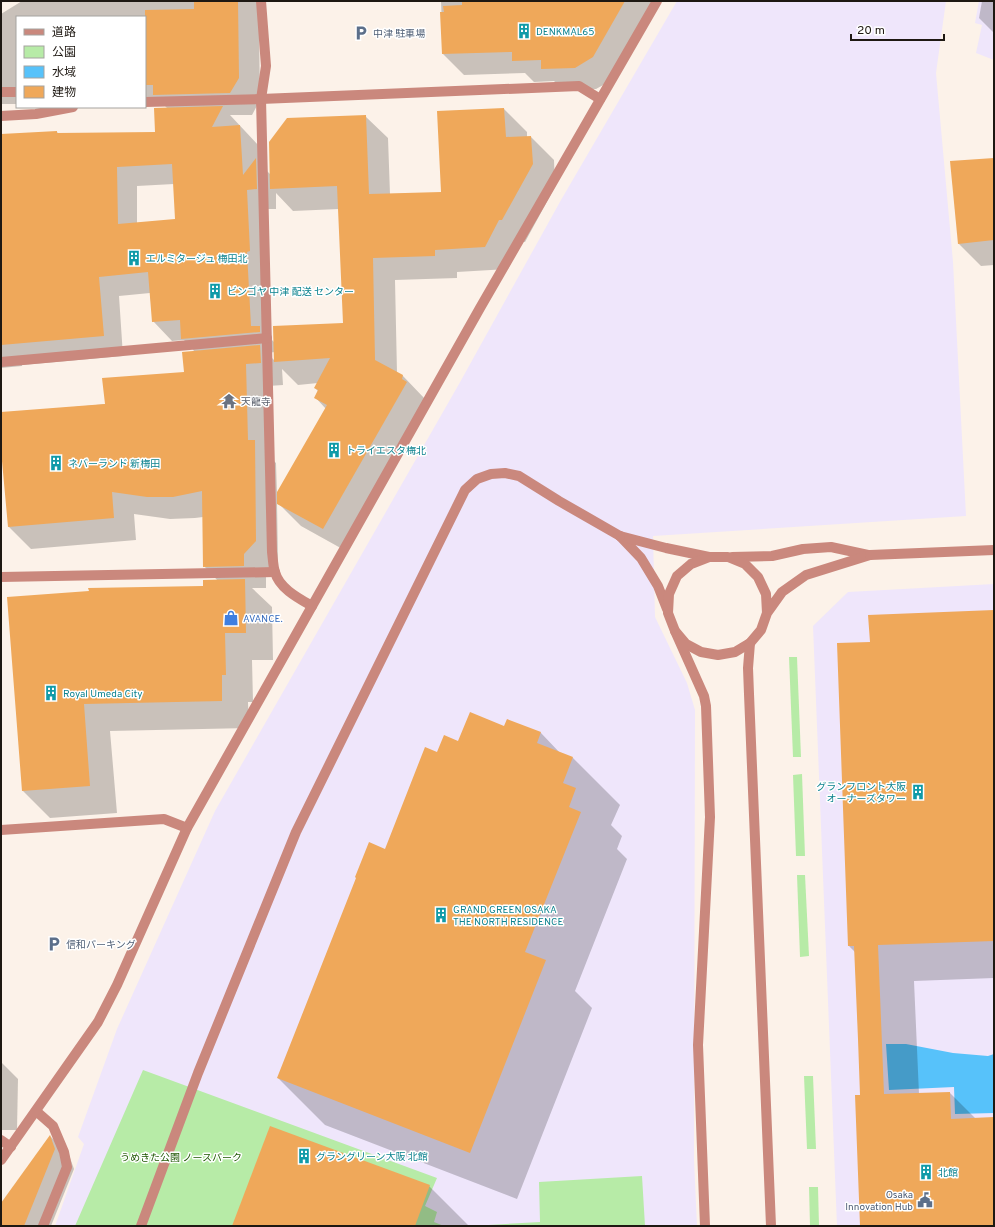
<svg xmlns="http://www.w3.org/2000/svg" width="995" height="1227" font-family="Overpass,'Noto Sans JP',sans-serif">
<rect width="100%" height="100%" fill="#fcf2e9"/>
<g fill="#efe6fb">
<polygon points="677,1 946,1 936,73 953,262 966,516 653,536 655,617 687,683 695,710 694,1160 697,1226 55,1226 84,1144 78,1137 117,1029 215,811 459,384 561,200"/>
<polygon points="979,1 994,1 994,60 976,53 982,25 975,23"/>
<polygon points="994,584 994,1226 837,1226 813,626 848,592"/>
</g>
<g fill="#b7eba7">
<polygon points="789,657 797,657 801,757 793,757"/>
<polygon points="802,774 805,856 796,856 793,775"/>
<polygon points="797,875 805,875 809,956 800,957"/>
<polygon points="143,1070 437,1178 425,1206 437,1212 434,1222 444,1226 75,1226"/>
<polygon points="804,1076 813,1076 816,1149 807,1149"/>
<polygon points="642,1176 645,1226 471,1226 540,1222 539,1182"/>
<polygon points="809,1187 818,1187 819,1226 810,1226"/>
</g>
<polygon fill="#57c2fa" points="886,1044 906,1044 953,1053 988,1056 994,1054 994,1113 955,1114 954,1087 889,1090"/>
<g fill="#0003" fill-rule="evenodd">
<path d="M22,1h240l-3,26 1,73 -8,15h-22l29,31 1,18 10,10 95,-58 23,22 2,56 52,-1 62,-84 23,23v5h4l23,23 1,27 -30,55h-3l-14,27 -51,3v6l-62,2 2,93 6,3 22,23 -79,152 -45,-25 -24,-24 1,62 -12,13v11h-14l20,19 1,53h-21l1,42h-5l1,26 -139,3 7,82 -67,5 -27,-27 -15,-193 196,-11 14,-6 -14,-15 -1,-49 -8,1 -25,1 -36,-5 2,26 -105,9 -22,-22 -8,-88v-25l105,-10 79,-31 10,-21 -11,-12 -12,1 -19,-20 -3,-28 -31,3 4,60 -101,9v1l-21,2v-233l56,-3 2,2 97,-1 12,-24 -3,-3 -20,-3v-86h-128v87h-16v-90zM174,184l2,36 -39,3v-37zM276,193l17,18 46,-2 5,115 -70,18 -5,-5 -3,-128h10zM275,352v9l-8,-8zM282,369l16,16 20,-2 -3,5 3,3 -3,6 11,12 -49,86 -1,-32 -7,-7 -1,-70 15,-1z"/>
<polygon points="441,1 659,1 614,79 596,89 563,90 554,81 534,82 525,73 464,75 443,54"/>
<polygon points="982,1 994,1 994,33 979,18"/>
<polygon points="994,159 994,265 981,266 958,243"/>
<polygon points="994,611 994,978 914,981 919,1094 950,1093 976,1119 994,1118 994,1226 861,1226 861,1096 855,952 849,946 871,643"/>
<polygon points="507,720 541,733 561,754 573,758 620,805 611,825 622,836 617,849 627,859 575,991 592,1008 517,1199 325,1125 278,1078 386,850 438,754 459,742 505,727"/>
<polygon points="1,1062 18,1079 17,1130 1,1130"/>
<polygon points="50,1136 69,1155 74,1169 51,1226 1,1226 1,1205"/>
<polygon points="429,1186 469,1226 233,1226"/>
</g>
<g fill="#efa85a" fill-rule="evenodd">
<polygon points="194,1 238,1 239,78 230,93 153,95 153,85 145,85 145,10 194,9"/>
<polygon points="462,1 625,1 593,57 575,68 541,69 541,60 512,61 512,52 442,54 440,12 444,12 443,6 462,5"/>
<path d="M223,106l-11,21 28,-2 3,50 13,-17 1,31 -10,1 3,61 -3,1 4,74h9v6l-79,7 -1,-19 -28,2 -4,-50 -49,5 5,59 -103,9v-211l56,-3v2l98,-1 -1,-24zM172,164l3,55 -57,5 -1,-57z"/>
<polygon points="504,108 506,137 531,136 533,164 502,220 499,220 485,247 435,250 435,256 373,258 375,360 403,375 402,379 407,382 323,529 277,504 277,492 327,405 314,398 318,390 314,388 330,358 274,362 273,326 343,323 337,186 270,189 269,142 287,118 366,115 369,194 441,192 437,111"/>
<polygon points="994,158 994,240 958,244 950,161"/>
<polygon points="260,345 261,363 246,364 248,440 255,440 256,541 244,554 244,566 203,567 202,491 173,497 147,497 112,492 114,518 8,527 1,450 1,412 105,404 102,378 184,372 182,352"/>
<polygon points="245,579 246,633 225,633 226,675 222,675 222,701 84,704 90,786 22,791 7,597 89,591 88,588 203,586 203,580"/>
<polygon points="994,610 994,941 878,945 884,1094 950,1092 951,1119 994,1117 994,1226 860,1226 855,1095 860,1095 858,1039 854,946 848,946 837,643 870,642 868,615"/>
<polygon points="470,712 504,726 507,719 541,732 537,743 573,757 563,783 576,788 569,807 581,812 525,952 546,960 470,1153 277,1078 356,878 355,877 369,842 385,849 425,747 437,752 444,735 458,741"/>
<polygon points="270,1126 430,1185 415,1226 232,1226"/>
<polygon points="50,1135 55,1149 24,1226 1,1226 1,1203"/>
</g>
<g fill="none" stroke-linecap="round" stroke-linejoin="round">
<g stroke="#ca887d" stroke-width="10">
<polyline points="1,92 17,92"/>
<polyline points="261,99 266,66 261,1"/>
<polyline points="1,116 36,114 73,107"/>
<polyline points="620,536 641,558 658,586 667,609"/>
<polyline points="620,536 666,548 709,557"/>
<polyline points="732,557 772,556 803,549 831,547 868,555"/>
<polyline points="767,613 766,594 758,577 745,564 728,557 709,557 691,564 677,576 669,594 668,613 675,631 686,644 701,652 718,655 735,652 750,643 761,630 767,613 782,592 806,575 870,555"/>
<polyline points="675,631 704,696 706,706 710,817 698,1045 705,1226"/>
<polyline points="750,643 748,668 749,694 771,1226"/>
<polyline points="36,1111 53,1126 64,1152 67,1167 43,1226"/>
</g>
<g stroke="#ca887d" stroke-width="10">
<path d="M261,99l11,453c1,7 1,14 3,20 4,16 23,26 37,34"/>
<polyline points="145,102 261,99 579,86 600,99"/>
<polyline points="1,362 267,338"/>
<polyline points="870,555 994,550"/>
<polyline points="1,577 275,572"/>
<polyline points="1,830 164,819 187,828"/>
<polyline points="1,1140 11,1147"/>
<polyline points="1,1160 98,1022 117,985 187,828 480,308 657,1"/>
<polyline points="141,1226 198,1073 296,832 465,490 477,479 491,474 505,473 519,476 559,501 620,536"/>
</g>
</g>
<defs>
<g id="building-bare" transform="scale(1.2)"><path d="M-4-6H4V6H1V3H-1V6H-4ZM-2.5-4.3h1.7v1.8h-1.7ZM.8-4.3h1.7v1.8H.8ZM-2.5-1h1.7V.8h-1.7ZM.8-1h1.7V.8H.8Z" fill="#0f9aa8" stroke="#fff" stroke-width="2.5" paint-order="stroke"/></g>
<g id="parking-bare" transform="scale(1.2)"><path d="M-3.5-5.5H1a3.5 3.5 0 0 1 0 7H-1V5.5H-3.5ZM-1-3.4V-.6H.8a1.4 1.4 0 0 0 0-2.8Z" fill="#5c6f8a" stroke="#fff" stroke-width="2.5" paint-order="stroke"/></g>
<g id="temple-bare" transform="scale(1.2)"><path d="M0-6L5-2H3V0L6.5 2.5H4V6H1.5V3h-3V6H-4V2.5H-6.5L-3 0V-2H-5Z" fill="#6b7280" stroke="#fff" stroke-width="2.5" paint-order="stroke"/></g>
<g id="shop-bare" transform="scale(1.2)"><path d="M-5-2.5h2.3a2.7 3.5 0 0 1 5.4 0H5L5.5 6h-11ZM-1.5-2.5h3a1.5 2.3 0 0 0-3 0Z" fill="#3f7fe0" stroke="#fff" stroke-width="2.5" paint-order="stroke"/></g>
<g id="civic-bare" transform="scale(1.2)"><path d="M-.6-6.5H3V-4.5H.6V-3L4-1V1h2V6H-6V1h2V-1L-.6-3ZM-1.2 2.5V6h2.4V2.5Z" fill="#5c6f8a" stroke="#fff" stroke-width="2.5" paint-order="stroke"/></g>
</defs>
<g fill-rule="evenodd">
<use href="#building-bare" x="524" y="31"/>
<use href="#parking-bare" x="361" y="33"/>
<use href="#building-bare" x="134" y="258"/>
<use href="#building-bare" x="215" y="291"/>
<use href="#temple-bare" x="229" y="401"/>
<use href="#building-bare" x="334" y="450"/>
<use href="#building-bare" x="56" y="463"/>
<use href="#shop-bare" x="231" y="618"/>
<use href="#building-bare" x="51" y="693"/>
<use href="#building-bare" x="918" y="792"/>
<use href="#building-bare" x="441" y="915"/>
<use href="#parking-bare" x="54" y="944"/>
<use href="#building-bare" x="304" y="1156"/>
<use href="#building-bare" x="926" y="1172"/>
<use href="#civic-bare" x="925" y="1200"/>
</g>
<g text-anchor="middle" stroke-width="3" stroke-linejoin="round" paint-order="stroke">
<g font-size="10" fill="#0d838f" stroke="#fff" text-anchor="start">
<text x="536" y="35">DENKMAL65</text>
<text x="146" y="262">エルミタージュ 梅田北</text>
<text x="227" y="295">ビンゴヤ 中津 配送 センター</text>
<text x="346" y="454">トライエスタ梅北</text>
<text x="68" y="467">ネバーランド 新梅田</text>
<text x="63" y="697">Royal Umeda City</text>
<text x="906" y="790" text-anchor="end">グランフロント大阪<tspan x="906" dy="12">オーナーズタワー</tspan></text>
<text x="453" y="913">GRAND GREEN OSAKA<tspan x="453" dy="12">THE NORTH RESIDENCE</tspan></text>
<text x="316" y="1160">グラングリーン大阪 北館</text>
<text x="938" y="1176">北館</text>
</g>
<g font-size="10" fill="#4e5e75" stroke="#fff" text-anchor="start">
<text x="373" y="37">中津 駐車場</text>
<text x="66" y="948">信和パーキング</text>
<text x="913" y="1198" text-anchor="end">Osaka<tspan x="913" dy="12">Innovation Hub</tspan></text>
</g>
<g font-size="10" fill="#5b616d" stroke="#fff" text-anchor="start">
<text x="241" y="405">天龍寺</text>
</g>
<g font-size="10" fill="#366cbe" stroke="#fff" text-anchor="start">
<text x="243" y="622">AVANCE.</text>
</g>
<g font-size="10" fill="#1d5600" stroke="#fff">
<text x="181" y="1161">うめきた公園 ノースパーク</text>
</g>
</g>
<rect width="995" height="1227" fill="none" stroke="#1e1812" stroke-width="4"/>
<rect x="16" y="16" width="130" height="92" fill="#ffffff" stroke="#a5a3a0"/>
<rect x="24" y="29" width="20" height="6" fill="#ca887d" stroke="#a5a3a0"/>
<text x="52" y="36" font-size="12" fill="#1e1812">道路</text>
<rect x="24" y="46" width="20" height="12" fill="#b7eba7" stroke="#a5a3a0"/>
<text x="52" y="56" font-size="12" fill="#1e1812">公園</text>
<rect x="24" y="66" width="20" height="12" fill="#57c2fa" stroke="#a5a3a0"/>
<text x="52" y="76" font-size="12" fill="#1e1812">水域</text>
<rect x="24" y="86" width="20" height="12" fill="#efa85a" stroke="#a5a3a0"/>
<text x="52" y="96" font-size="12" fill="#1e1812">建物</text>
<path d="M851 34v6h93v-6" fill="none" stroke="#1e1812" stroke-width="2"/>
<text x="857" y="34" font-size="12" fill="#1e1812" stroke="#ffffff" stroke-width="3" paint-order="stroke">20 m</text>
</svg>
